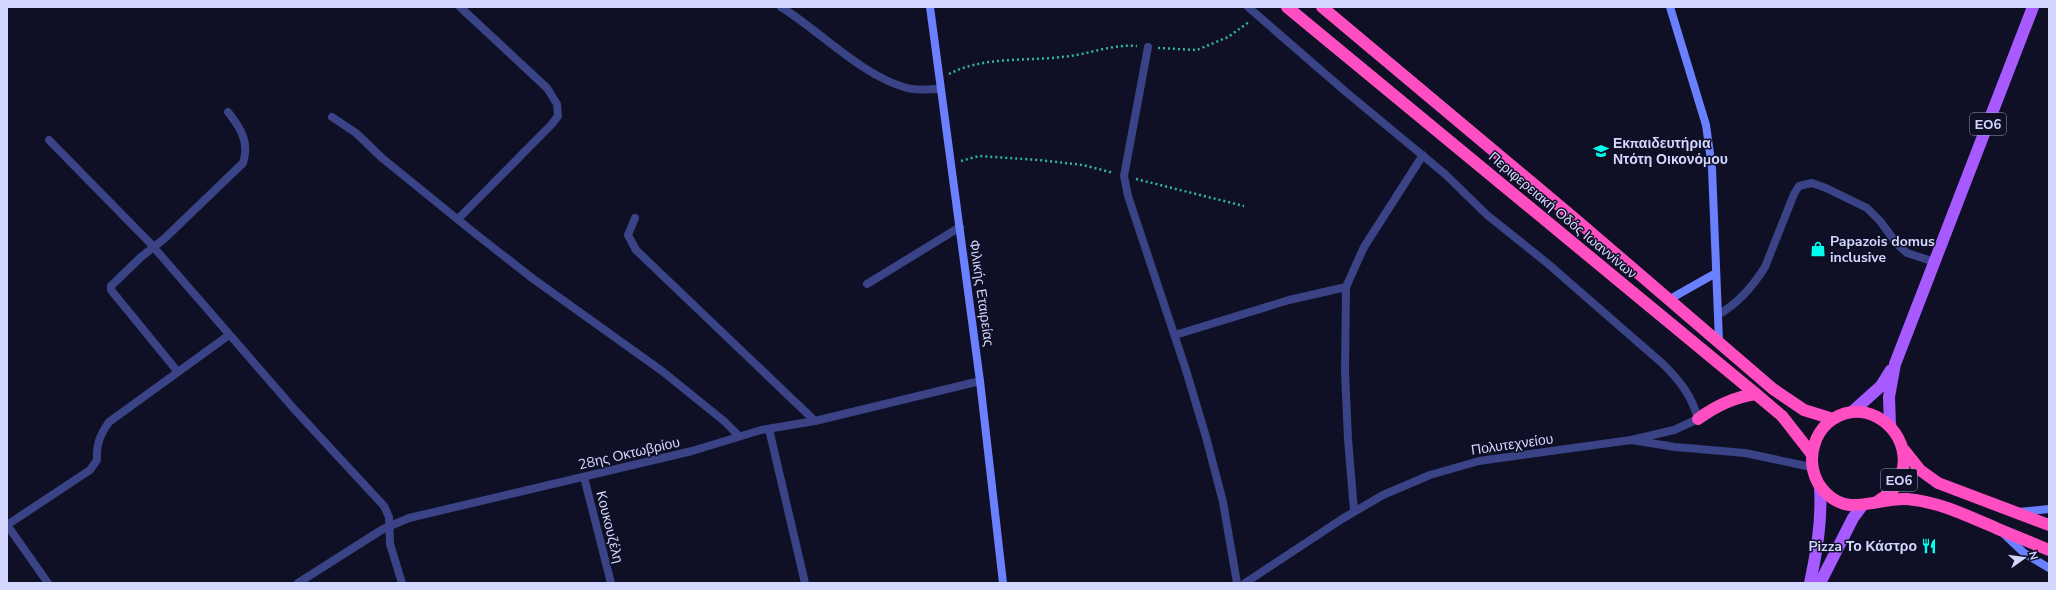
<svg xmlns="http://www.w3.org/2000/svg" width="2056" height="590" font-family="'Nunito Sans',sans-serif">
<rect width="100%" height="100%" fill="#0f0f26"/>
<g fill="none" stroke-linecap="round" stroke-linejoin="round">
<g stroke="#2eb999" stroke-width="2.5" stroke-dasharray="2 3" stroke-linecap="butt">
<polyline points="1158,48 1197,50 1228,37 1249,22"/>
<path d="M949,74c37,-19 81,-12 121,-18 22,-3 44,-12 67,-10"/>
<polyline points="961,161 979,156 1039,160 1083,165 1114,173"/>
<polyline points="1136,179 1244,206"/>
</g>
<g stroke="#394385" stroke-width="8">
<polyline points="867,284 960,227"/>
<path d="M1719,314c20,-11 34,-28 46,-47l29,-73 5,-8 13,-3 14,5 41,20 13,13 17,23 10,9 28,9"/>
</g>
<g stroke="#394385" stroke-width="8">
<path d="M781,7c39,24 81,69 126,81 10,3 22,1 33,1"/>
<path d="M1248,7l98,85 99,82 42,41 60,48 116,101c17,17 29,32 35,55l-24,11 -43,10"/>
<polyline points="1148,47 1124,176 1128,196 1185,367 1206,437 1223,502 1237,583"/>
<polyline points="332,117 356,133 382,158 472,231 532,278 662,371 724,421 739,436"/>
<polyline points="49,140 150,243 295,410 384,506 389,517 390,544 402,583"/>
<polyline points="635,218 628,235 636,250 815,421"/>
<polyline points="458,219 552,124 558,116 557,104 547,88 460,7"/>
<polyline points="1175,335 1289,300 1346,287"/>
<path d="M178,372l-67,-82v-4l30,-29 23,-18 79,-76c7,-21 -3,-36 -15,-51"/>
<polyline points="769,429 805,583"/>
<polyline points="584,477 611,583"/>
<polyline points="1354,511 1348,439 1345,372 1346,287 1364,247 1423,155"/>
<path d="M7,525l83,-55 7,-10c-1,-16 3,-25 12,-38l120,-87"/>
<polyline points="7,525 48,583"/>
<polyline points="298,583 383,529 409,518 692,451 761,430 815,421 980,381"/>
<polyline points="1245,583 1342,519 1383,495 1430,475 1479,461 1631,440 1675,447 1745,453 1811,467"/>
</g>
<g stroke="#6a80ff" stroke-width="8">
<polyline points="930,7 980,381 1003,583"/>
<polyline points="1670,7 1706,125 1712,168 1719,341"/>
<polyline points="1670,299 1716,273"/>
<polyline points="2018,512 2049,509"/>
<polyline points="2004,534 2024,553 2049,568"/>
</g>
<g stroke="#a65aff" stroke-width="12">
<polyline points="1852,412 1881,386 1891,370"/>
<polyline points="1890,425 1889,397 1895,364 2033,7"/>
<path d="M1810,583c7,-33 12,-63 10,-96"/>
<polyline points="1820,583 1853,518 1862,506"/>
</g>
<g stroke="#ff4ec1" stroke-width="12">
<polyline points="1287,7 1756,394 1782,416 1811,453"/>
<polyline points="1322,7 1574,218 1773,389 1804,410 1833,419"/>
<path d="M1698,419c19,-14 36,-22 58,-25"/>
<polyline points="1904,450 1920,470 1938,483 2049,525"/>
<path d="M1878,501c9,-6 17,-11 21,-21 16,-32 -11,-71 -47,-68 -39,5 -53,55 -26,81 6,6 15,11 24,12 19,1 37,-7 57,-6 33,3 61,17 91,30 17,7 34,14 51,21"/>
</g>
</g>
<defs>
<g id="school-bare" transform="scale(1.2)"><path d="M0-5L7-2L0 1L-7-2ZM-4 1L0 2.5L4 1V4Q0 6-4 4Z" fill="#00feed" stroke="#0f0f26" stroke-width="2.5" paint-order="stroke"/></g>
<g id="shop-bare" transform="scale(1.2)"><path d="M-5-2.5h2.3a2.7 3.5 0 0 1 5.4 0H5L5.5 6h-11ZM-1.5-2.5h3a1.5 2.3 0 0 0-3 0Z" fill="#00feed" stroke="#0f0f26" stroke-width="2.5" paint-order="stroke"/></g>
<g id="restaurant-bare" transform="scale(1.2)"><path d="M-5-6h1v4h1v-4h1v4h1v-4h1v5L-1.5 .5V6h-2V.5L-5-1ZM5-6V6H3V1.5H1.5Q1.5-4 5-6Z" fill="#00feed" stroke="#0f0f26" stroke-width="2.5" paint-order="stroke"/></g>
</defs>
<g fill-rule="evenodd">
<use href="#school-bare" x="1601" y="151"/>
<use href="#shop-bare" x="1818" y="249"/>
<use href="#restaurant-bare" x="1929" y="546"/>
</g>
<g text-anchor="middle" stroke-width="3" stroke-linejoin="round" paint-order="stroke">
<g fill="#0f0f26" stroke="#989abe" stroke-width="1">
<rect x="1970" y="113" width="36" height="22" rx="3"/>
<rect x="1881" y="469" width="36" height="22" rx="3"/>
</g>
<g font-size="13" font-weight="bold" fill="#d3d6ff">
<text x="1988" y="129">ΕΟ6</text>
<text x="1899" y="485">ΕΟ6</text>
</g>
<g font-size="14" font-weight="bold" fill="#d3d6ff" stroke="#0f0f26" text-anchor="start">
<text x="1613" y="148">Εκπαιδευτήρια<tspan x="1613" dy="16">Ντότη Οικονόμου</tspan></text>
<text x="1830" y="246">Papazois domus<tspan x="1830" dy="16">inclusive</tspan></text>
<text x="1917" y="551" text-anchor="end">Pizza Το Κάστρο</text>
</g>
<g font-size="14" fill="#d3d6ff" stroke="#0f0f26">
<text transform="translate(1563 215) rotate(40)" y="5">Περιφερειακή Οδός Ιωαννίνων</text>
<text transform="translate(982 293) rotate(82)" y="5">Φιλικής Εταιρείας</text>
<text transform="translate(1512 444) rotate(-8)" y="5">Πολυτεχνείου</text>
<text transform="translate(629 453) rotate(-13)" y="5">28ης Οκτωβρίου</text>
<text transform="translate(610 527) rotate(76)" y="5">Κουκουζέλη</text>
</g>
</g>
<rect width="2056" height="590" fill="none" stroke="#d3d6ff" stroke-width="16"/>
<g transform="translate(2024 558) rotate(76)" stroke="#0f0f26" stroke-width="3" paint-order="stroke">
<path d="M0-3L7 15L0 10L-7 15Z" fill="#d3d6ff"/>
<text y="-6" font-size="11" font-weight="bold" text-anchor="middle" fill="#d3d6ff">N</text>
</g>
</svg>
